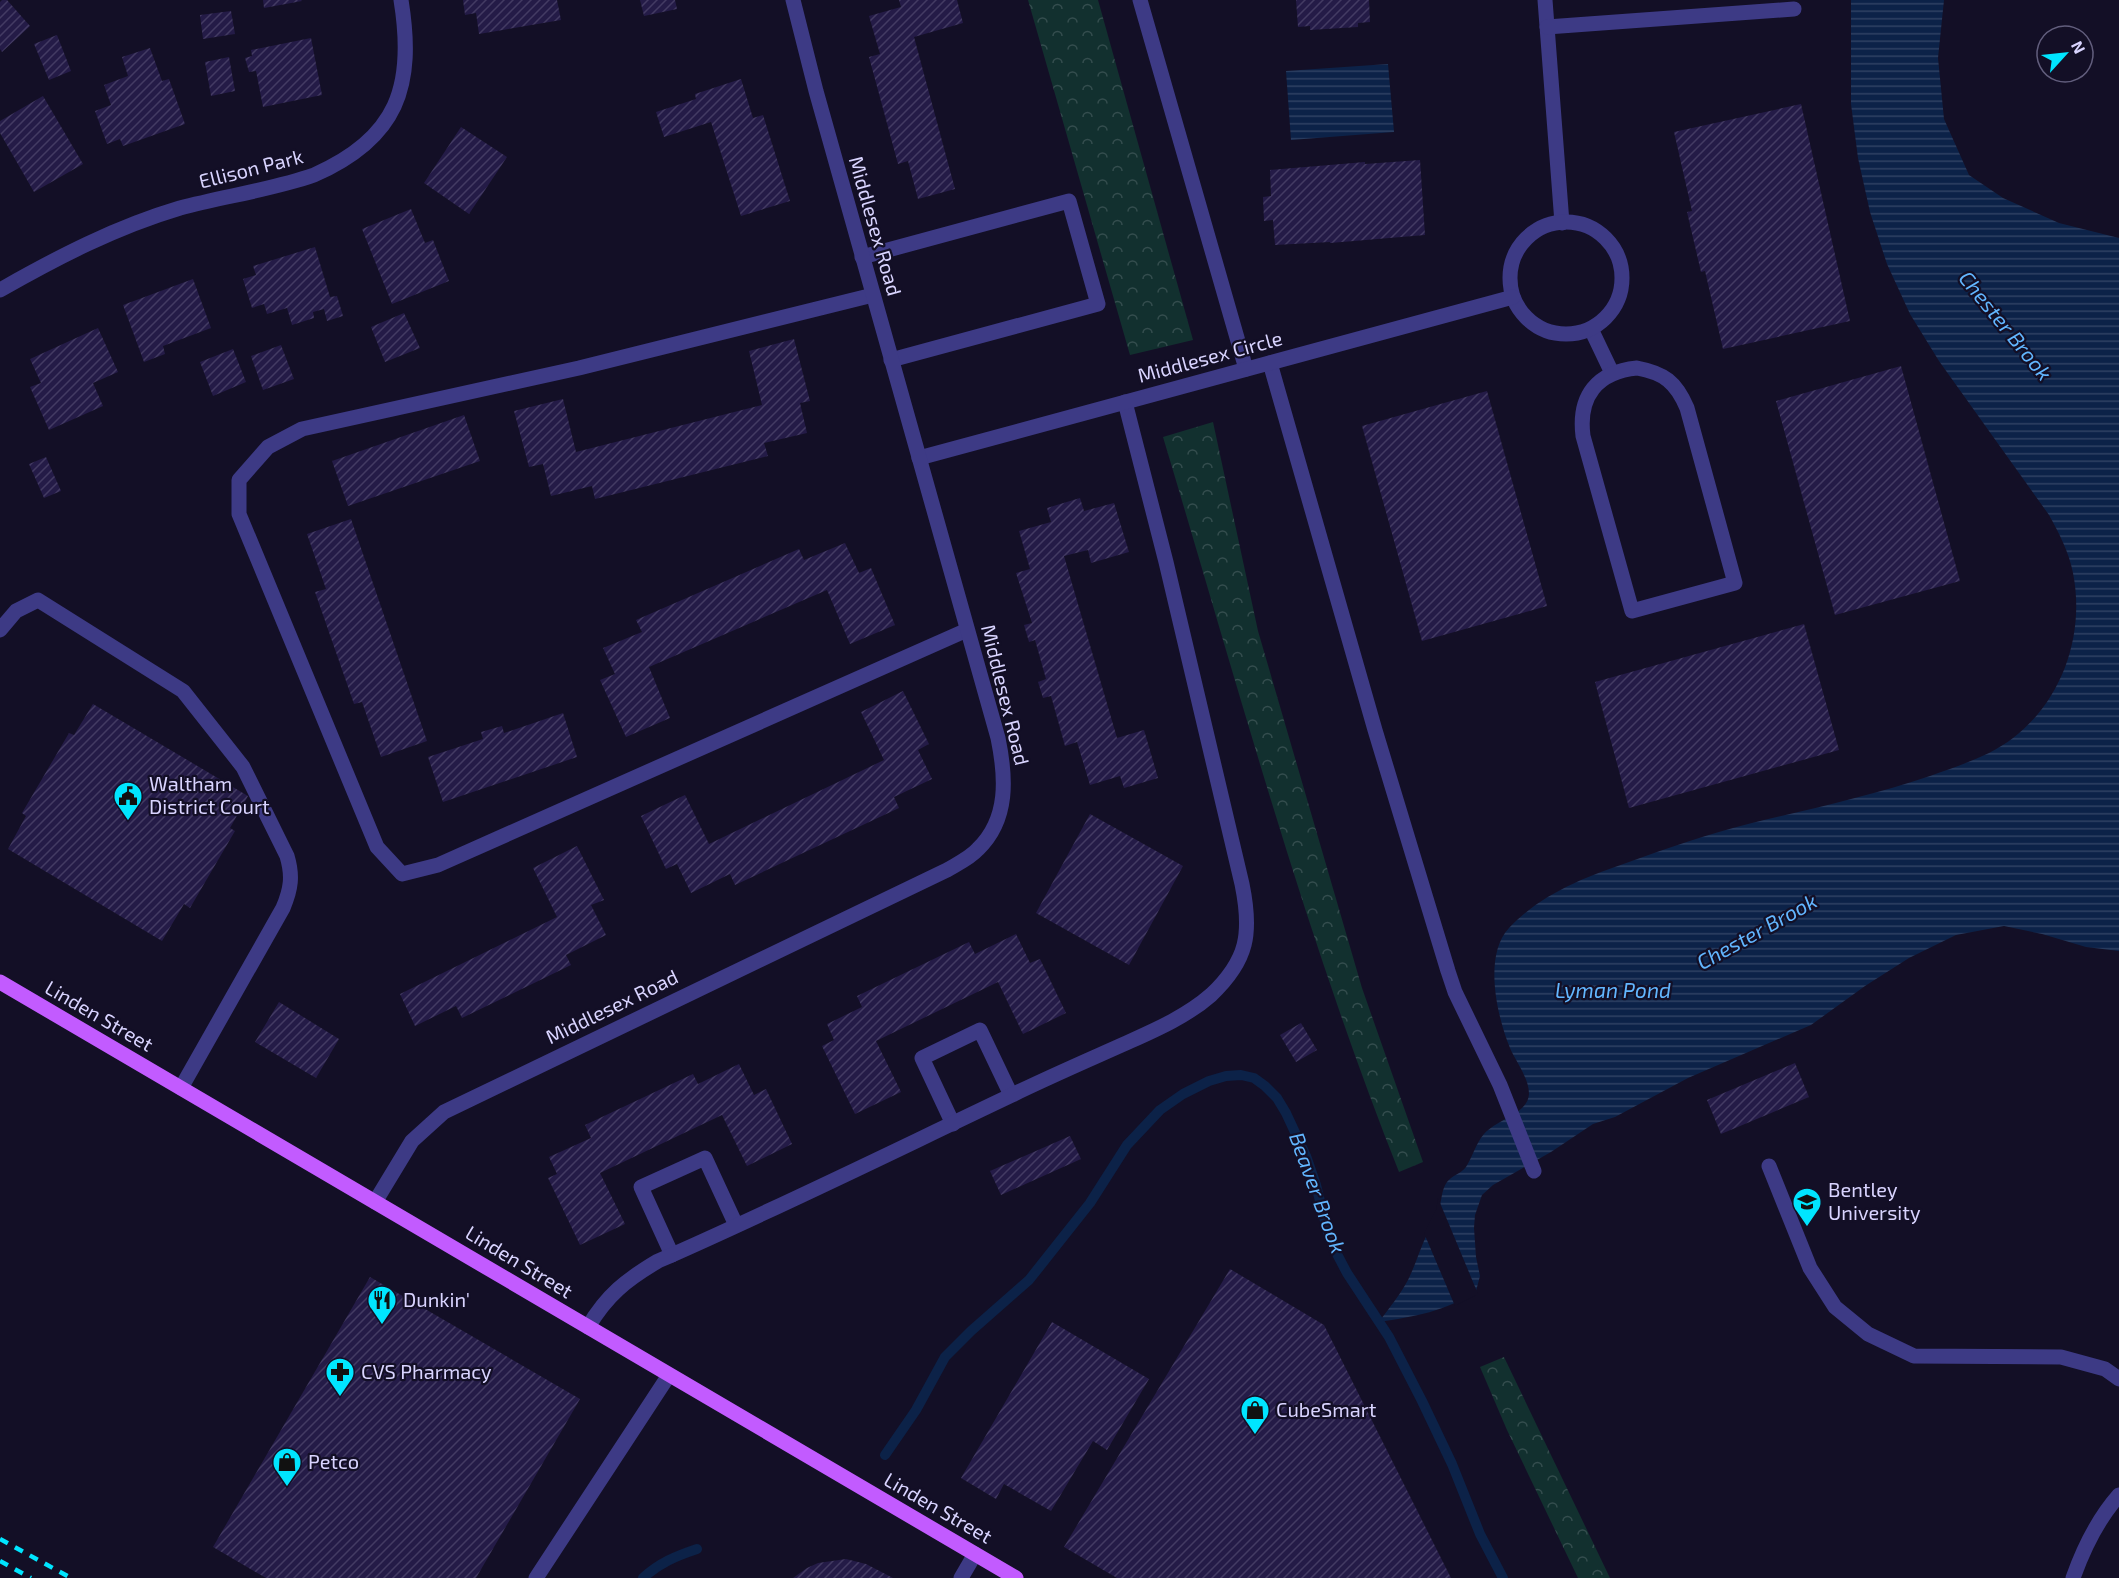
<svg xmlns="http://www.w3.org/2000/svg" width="2119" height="1578" font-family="'Exo 2',sans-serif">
<defs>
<pattern id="forest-crowns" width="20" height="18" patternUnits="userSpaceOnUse" patternTransform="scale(1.5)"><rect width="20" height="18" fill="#12302f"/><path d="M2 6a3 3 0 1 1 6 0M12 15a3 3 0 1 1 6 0" fill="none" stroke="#344d4e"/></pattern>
<pattern id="water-rules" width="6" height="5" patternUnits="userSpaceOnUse" patternTransform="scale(1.5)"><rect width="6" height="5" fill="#0c2248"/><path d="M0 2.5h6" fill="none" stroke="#2f4163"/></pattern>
<pattern id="building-hatch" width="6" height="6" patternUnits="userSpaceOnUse" patternTransform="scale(1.5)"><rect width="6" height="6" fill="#241b47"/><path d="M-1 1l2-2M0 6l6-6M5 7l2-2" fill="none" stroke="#433b63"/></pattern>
</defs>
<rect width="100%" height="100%" fill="#130f26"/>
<g fill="url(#forest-crowns)">
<polygon points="1028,0 1098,0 1193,340 1130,355"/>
<path d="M1213,422l45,209 104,357 61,174 -24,10c-95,-239 -162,-489 -236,-735z"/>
<polygon points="1504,1357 1610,1578 1578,1578 1507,1430 1480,1367"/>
</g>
<g fill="url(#water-rules)">
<path d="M1851,0h93l-6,58 6,61 25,56 34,23 56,25 60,15v713l-33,-4 -44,-13 -38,-8 -48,9 -47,23 -44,28 -54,39 -123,53 -73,39 -22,7 -42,28 -58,33 -11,10 -7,20 -1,13 2,29 4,19 -4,15c-29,20 -63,26 -97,31 10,-14 21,-27 29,-42 7,-14 12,-31 19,-46 3,-8 8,-15 11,-22 4,-10 3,-22 9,-30 5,-7 14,-8 19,-15 7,-11 10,-24 18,-33 13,-15 44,-20 45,-40 0,-16 -13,-32 -19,-46 -13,-32 -27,-92 -1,-120 32,-34 76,-51 120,-66 39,-14 79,-28 119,-38 62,-15 123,-28 182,-48 20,-7 40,-14 59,-23 66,-33 98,-110 84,-180 -4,-21 -14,-40 -24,-58l-110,-154 -29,-47 -23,-50 -17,-52 -12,-54 -7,-54z"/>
<polygon points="1388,64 1394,132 1291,140 1286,71"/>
</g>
<polygon fill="#130f26" points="1438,1198 1478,1294 1455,1306 1424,1233 1436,1210"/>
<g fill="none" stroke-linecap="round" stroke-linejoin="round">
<g stroke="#0c2248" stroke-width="10">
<polyline points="885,1455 916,1410 945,1357 971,1331 1029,1280 1090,1203 1127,1145 1160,1110 1183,1094 1209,1081 1226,1076 1241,1075 1254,1078 1265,1086 1277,1098 1286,1113 1306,1156 1316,1185 1328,1233 1337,1254 1347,1273 1389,1337 1422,1401 1452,1464 1480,1534 1503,1578"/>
<path d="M643,1578c16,-15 33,-22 54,-29"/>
</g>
</g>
<g fill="url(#building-hatch)">
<polygon points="2,0 7,0 30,26 2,52 0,49 0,2"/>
<polygon points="263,0 301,0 302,1 264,8"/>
<polygon points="463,0 557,0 561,20 479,34 476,13 465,15"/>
<polygon points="640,0 675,0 677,9 644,16"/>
<polygon points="899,0 957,0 963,23 914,37 955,189 918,199 908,161 898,164 869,57 880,54 869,16 901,7"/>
<polygon points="1296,0 1369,0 1370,22 1358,23 1358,27 1310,30 1310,26 1298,27"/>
<polygon points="231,11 235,34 203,39 200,15"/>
<polygon points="57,35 71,71 49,80 34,44"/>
<polygon points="311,38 322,95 263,107 256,71 249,72 245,58 252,56 251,50"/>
<polygon points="150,48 162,81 169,79 185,124 123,146 120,139 107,144 95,111 111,105 104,85 128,76 122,57"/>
<polygon points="229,57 235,91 211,96 205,62"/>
<polygon points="741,79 753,118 763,115 790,201 741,216 711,122 664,137 656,112 696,99 695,94"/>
<polygon points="43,96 83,164 34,192 0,133 0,121"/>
<polygon points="1801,104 1850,321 1723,349 1705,271 1701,272 1687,212 1692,211 1674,132"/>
<polygon points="461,127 507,157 469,214 424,183"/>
<polygon points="1420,160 1425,235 1330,243 1330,242 1275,245 1273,220 1264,221 1263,197 1271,196 1270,170 1365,162 1365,164"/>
<polygon points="411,209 425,243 433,240 449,281 392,304 362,229"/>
<polygon points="315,247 330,297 337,296 343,316 327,321 324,309 313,312 314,318 292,325 287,308 267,314 264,304 252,308 243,279 256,275 253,266"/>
<polygon points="193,279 211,328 163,346 165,354 144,362 123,305"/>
<polygon points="404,313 420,348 385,362 371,327"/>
<polygon points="98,328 118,372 93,383 103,406 49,430 30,387 41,383 30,359"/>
<polygon points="794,339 810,401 800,403 807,433 764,443 768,456 595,499 592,486 551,496 543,464 529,467 514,411 563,399 576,452 762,405 749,351"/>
<polygon points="281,345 294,379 263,390 251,356"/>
<polygon points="233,349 246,382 213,396 200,362"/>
<polygon points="1901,366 1960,581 1835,615 1776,401"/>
<polygon points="1487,391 1547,606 1422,641 1362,426"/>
<polygon points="464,415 480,461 348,506 332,461"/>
<polygon points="46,457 61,491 44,498 29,464"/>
<polygon points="1080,498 1084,511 1114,503 1129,552 1091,563 1088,550 1064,556 1117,738 1144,730 1158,778 1124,788 1120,776 1090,785 1077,742 1065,746 1051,696 1043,698 1038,682 1046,679 1035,640 1029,642 1024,625 1032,623 1016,573 1030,569 1019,531 1051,522 1047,508"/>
<polygon points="351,519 427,741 381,757 362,702 354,704 315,592 326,589 307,534"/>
<polygon points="845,543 859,573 871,568 895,625 850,644 827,590 649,667 670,718 626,737 600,680 615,674 603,648 642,632 636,620 799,549 804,560"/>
<polygon points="1804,624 1839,750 1629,808 1595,682"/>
<polygon points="903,691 929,744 918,750 932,779 894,797 899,808 735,885 730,874 691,893 677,864 666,869 641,816 685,795 709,844 884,760 861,712"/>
<polygon points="93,704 248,796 230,828 235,831 190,908 184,904 162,941 8,849 26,816 22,813 69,733 74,735"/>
<polygon points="563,713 577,757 443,802 428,757 483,739 481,732 502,726 504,733"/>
<polygon points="1090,814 1183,866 1129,965 1036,913"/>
<polygon points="577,846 604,900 591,905 606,935 566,955 571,965 462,1018 456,1006 415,1026 400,994 557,917 533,868"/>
<polygon points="1016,934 1030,963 1040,959 1066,1013 1023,1034 998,982 876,1041 901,1092 855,1114 822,1046 834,1040 827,1024 862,1007 857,996 969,942 975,954"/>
<polygon points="279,1002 339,1039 316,1078 255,1042"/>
<polygon points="1301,1023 1317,1050 1296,1062 1280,1035"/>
<polygon points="1795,1063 1809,1097 1721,1134 1707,1100"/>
<polygon points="739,1064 754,1095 766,1089 792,1144 747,1166 722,1115 600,1173 625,1224 580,1245 548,1178 557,1174 549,1157 591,1138 585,1125 693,1074 698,1084"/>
<polygon points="1070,1136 1081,1159 1001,1195 990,1171"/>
<polygon points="1230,1269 1324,1325 1451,1578 1117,1578 1064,1547"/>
<polygon points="370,1277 580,1399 476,1578 266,1578 213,1547"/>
<polygon points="1052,1322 1149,1379 1107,1450 1093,1441 1051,1511 1004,1484 996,1499 961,1478"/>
<polygon points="846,1559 866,1564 893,1578 793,1578 807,1568 818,1563"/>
</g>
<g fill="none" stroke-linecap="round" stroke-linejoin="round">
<g stroke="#3d3a85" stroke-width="15">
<polyline points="1140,0 1246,369"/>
<polyline points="1545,0 1562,223"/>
<polyline points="1547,27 1794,9"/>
<polyline points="862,257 1069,201 1098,304 891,360"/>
<polyline points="873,295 579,368 302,429 268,447 239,480 239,514 377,847 402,874 438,865 967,630"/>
<polyline points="1591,329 1612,373"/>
<polyline points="1270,363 1375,730 1448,971 1455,992 1500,1085 1534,1171"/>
<path d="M1637,368c27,5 39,14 50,40l48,175 -103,28 -49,-175c-5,-40 14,-64 54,-68z"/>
<path d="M0,630l16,-19 22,-11 145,91 60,76 44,89c6,20 4,33 -4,52l-102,180"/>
<polyline points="953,1124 922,1058 980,1030 1011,1095"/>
<polyline points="1769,1166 1810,1268 1835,1307 1868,1334 1914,1356 2061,1357 2105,1369 2119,1379"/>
<polyline points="672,1255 641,1187 705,1158 736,1225"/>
<path d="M588,1327c19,-32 38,-47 70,-66 119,-52 236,-110 354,-166 37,-18 74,-34 112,-51 29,-13 62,-27 87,-49 37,-35 41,-62 31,-111l-76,-322 -41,-160"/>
<polyline points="536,1578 669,1375"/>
<polyline points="961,1578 975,1554"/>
<path d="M2073,1578c11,-31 24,-58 46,-83"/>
</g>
<g stroke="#3d3a85" stroke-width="15">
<circle cx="1566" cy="278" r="56"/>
<path d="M0,290c58,-33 116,-63 180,-82 45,-12 91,-18 134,-33 84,-37 101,-89 87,-175"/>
<polyline points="919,458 1513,297"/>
<path d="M375,1202l37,-61 32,-29 503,-242c10,-6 23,-12 31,-21 31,-30 28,-72 20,-111l-182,-647 -23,-91"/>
</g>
<polyline stroke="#c25bff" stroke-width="15" points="0,982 1016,1578"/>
<g stroke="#00e5ff" stroke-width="4.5" stroke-dasharray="9 8" stroke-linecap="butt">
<polyline points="0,1539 71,1578"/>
<polyline points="0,1561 31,1578"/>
</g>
</g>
<defs>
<g id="civic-pin" transform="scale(1.5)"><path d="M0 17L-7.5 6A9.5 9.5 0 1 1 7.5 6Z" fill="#00e5ff" stroke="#130f26"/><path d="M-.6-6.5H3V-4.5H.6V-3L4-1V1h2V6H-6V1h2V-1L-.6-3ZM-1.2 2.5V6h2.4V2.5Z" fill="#111"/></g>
<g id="university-pin" transform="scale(1.5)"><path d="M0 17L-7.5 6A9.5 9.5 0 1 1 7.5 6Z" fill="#00e5ff" stroke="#130f26"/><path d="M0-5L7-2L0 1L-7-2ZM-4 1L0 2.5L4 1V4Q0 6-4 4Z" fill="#111"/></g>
<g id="restaurant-pin" transform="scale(1.5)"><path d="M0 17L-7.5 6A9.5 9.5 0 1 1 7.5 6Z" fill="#00e5ff" stroke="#130f26"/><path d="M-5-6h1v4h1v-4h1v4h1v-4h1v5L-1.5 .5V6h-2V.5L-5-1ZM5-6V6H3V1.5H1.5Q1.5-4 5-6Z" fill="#111"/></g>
<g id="pharmacy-pin" transform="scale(1.5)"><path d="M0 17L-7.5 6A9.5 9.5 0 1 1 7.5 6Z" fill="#00e5ff" stroke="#130f26"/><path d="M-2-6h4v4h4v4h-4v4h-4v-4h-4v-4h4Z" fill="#111"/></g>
<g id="shop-pin" transform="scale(1.5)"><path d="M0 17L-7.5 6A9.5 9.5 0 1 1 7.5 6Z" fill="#00e5ff" stroke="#130f26"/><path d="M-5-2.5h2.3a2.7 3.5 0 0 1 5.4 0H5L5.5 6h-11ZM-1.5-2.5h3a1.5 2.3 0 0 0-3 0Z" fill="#111"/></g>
</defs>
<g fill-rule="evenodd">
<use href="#civic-pin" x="128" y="796"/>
<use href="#university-pin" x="1807" y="1202"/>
<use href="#restaurant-pin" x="382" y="1300"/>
<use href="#pharmacy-pin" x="340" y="1372"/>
<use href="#shop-pin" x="1255" y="1410"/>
<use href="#shop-pin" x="287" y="1462"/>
</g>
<g text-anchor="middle" stroke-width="4.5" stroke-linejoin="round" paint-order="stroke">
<g font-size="20" fill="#d9d4ff" stroke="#130f26">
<text transform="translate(251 169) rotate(-14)" y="7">Ellison Park</text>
<text transform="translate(875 226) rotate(74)" y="7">Middlesex Road</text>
<text transform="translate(1210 357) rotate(-15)" y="7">Middlesex Circle</text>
<text transform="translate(1005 695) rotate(76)" y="7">Middlesex Road</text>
<text transform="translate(612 1007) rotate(-26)" y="7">Middlesex Road</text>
<text transform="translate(99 1016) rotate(30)" y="7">Linden Street</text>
<text transform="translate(519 1262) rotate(31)" y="7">Linden Street</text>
<text transform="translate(938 1508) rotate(30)" y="7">Linden Street</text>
</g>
<g font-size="20" fill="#d9d4ff" stroke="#130f26" text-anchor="start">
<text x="149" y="791">Waltham<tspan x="149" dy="23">District Court</tspan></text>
<text x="1828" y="1197">Bentley<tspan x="1828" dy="23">University</tspan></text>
<text x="403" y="1307">Dunkin'</text>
<text x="361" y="1379">CVS Pharmacy</text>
<text x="1276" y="1417">CubeSmart</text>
<text x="308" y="1469">Petco</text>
</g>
<g font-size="21" font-style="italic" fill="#62b6ff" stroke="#130f26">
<text transform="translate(2005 326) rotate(51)" y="7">Chester Brook</text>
<text transform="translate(1757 932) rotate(-29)" y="7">Chester Brook</text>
<text x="1613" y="998">Lyman Pond</text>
<text transform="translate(1317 1193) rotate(70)" y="7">Beaver Brook</text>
</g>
</g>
<g transform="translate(2065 54) rotate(63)"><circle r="28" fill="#130f26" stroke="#625e7d" stroke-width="1.5"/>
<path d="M0-4.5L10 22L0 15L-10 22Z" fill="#00e5ff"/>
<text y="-9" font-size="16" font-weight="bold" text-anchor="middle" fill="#d9d4ff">N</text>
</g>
</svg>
